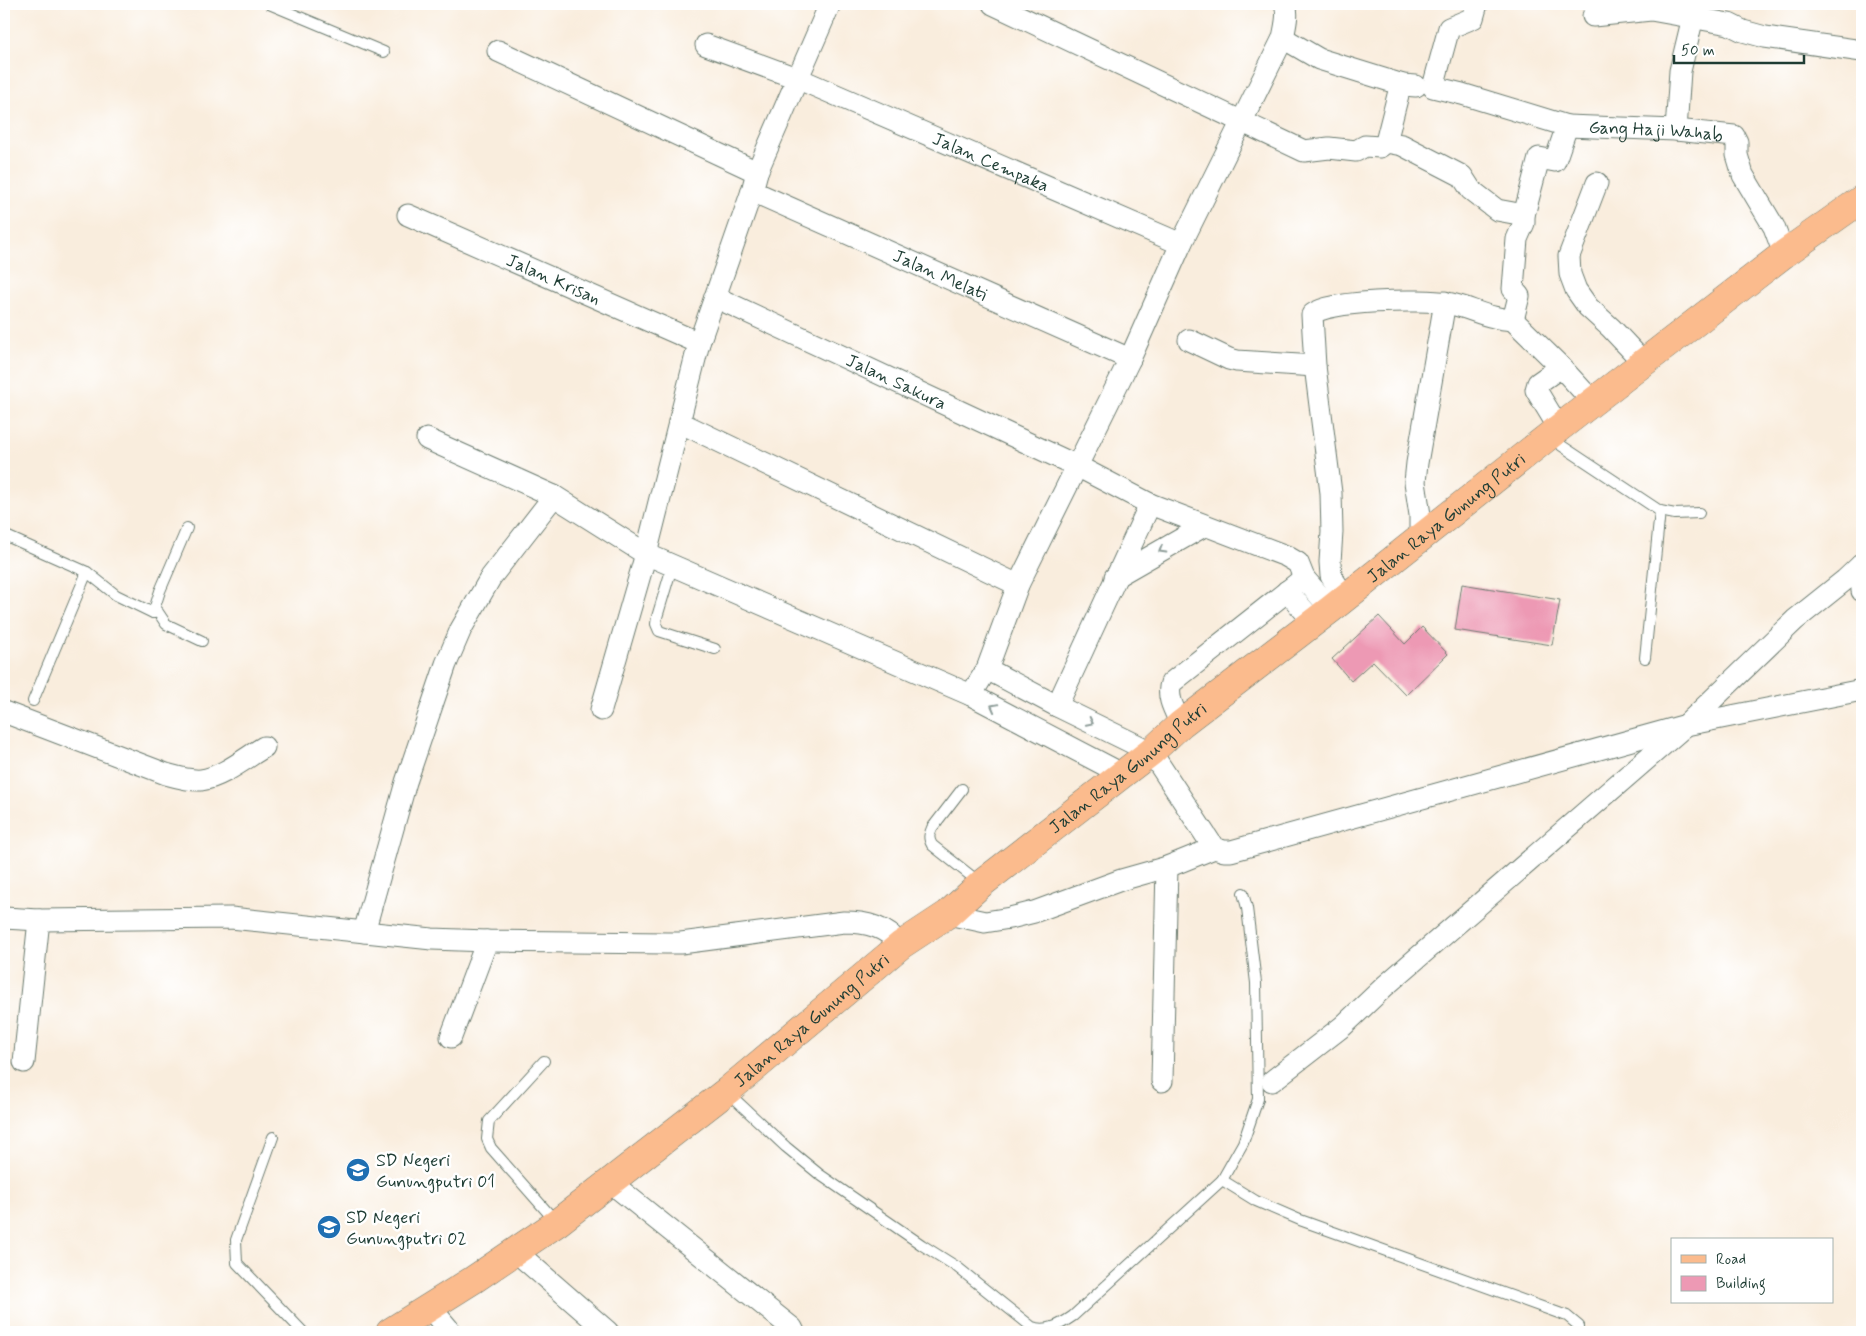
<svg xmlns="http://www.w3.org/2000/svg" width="1866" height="1336" font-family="Mynerve,sans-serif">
<rect width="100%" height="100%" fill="#fff"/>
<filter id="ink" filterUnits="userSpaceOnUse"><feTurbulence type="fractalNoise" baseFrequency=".02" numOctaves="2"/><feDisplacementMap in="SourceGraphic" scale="10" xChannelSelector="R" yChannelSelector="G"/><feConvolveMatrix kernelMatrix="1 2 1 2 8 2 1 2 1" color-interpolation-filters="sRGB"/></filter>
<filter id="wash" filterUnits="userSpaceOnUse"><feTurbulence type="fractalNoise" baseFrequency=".0096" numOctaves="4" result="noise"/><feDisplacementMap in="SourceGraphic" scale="20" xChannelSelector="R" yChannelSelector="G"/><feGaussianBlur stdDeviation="1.12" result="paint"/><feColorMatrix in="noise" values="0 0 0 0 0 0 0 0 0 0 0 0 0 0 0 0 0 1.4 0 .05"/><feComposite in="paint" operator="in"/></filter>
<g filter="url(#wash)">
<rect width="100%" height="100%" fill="#f9eddd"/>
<g id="blocks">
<g fill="#ed99b4">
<polygon points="1462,584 1560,600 1552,645 1455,630"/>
<polygon points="1379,616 1405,644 1422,627 1448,654 1406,695 1373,661 1351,681 1332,659"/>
</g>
</g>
</g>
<g filter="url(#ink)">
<use href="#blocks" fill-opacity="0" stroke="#6b7b6f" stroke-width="1"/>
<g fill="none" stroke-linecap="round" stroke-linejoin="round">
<g stroke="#6b7b6f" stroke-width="12">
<g id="service">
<polyline points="269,4 384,52"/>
<polyline points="1550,438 1660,511 1675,514 1699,513"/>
<polyline points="4,535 87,572 116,595 153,613 158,612 166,624 202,641"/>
<polyline points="672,567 657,617 656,624 659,631 715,649"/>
<polyline points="153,613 160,591 187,528"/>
<polyline points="1645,658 1660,511"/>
<polyline points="33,701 87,572"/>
<path d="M962,789l-30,39c-3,7 -4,10 0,17l48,38"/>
<polyline points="544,1061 489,1121 487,1139 491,1148 557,1223"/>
<path d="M727,1092l59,55 33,27 103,71 35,22 75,60c16,5 28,-2 41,-11l149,-136 21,-37 15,-44 -2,-116 -9,-75 -4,-15"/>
<polyline points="273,1137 236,1240 237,1263 303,1332"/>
<polyline points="1222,1180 1256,1201 1300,1220 1567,1316 1579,1326 1579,1332"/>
</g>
</g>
<g stroke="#6b7b6f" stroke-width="23">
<g id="minor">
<polyline points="993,4 1304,151 1329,148 1356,151 1365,146 1380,147 1386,142"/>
<polyline points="1593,16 1651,10 1729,24 1743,31 1765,37 1862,51"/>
<polyline points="1283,38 1319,59 1403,85 1416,86"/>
<path id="s1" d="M706,45l93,34 382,165"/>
<polyline points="498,51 757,172"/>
<polyline points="1403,85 1399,91 1386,142 1402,145 1462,176 1471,190 1497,210 1524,215"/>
<path id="s2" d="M1567,126l109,4 58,6 3,6v13l6,20 31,52 10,27"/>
<polyline points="1676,130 1680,71 1693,17 1693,4"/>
<polyline points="1597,183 1569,256 1570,274 1576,290 1588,307 1611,328 1644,363"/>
<path id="s3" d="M752,191l378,168"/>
<path id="s4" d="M408,215l291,128"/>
<path id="s5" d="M715,297l362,169 73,38 136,52 12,7 6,15 -133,105c-5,14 4,28 10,41"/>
<polyline points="1513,320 1561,367 1593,402"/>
<polyline points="1189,340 1229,359 1237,361 1315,366"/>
<polyline points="679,422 1018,585"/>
<polyline points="1559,428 1536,390 1538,383 1561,367"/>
<polyline points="427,439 554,496 646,554 971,695 1122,774"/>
<polyline points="1420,539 1420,515 1415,482 1417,463 1445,302"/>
<polyline points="1861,565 1862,591"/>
<polyline points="1115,577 1204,526"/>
<polyline points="1304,578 1331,609"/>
<polyline points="1287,591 1314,622"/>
<path d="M1345,598l-14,-22 -1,-14 2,-30 -1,-39 -16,-127 -3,-51c11,-15 114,-16 134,-12 17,2 32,11 48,14 6,2 12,2 19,3l6,-24 -6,-7 4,-50 7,-16v-8l15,-57 16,3 12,-35 -105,-32 -29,-7 16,-59 24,-10 4,-14"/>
<polyline points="987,669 1057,706 1151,752 1214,848 1224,851 1231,851 1686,725 1862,690"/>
<path d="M971,695l16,-26 31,-84 112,-226 51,-115 102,-206c2,-11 6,-24 2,-34"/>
<polyline points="1057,706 1150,504"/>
<polyline points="601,710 646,554 699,343 752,191 757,172 830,4"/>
<path d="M4,712l162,62c11,3 24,7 35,6 20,-2 46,-23 63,-33"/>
<polyline points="948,914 985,922 1010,918 1034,912 1121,880 1167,867 1214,848"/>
<path d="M4,918l35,2 192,-2 201,21 55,2 180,2h14l163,-21c23,0 42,5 57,23"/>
<polyline points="364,932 406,782 446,664 461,629 491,577 554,496"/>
<polyline points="451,1037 487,941"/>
<polyline points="24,1062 39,920"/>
<polyline points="1162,1081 1167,867"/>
<polyline points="1272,1081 1343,1026 1385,986 1686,725 1795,620 1845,580 1862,564"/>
<polyline points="610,1182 792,1328 794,1332"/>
<polyline points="515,1251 608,1332"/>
<polyline points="430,1307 451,1332"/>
</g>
</g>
<g stroke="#6b7b6f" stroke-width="29">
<g id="primary">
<path id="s6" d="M390,1332l83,-52 84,-57 170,-132 174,-146 47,-31 33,-30 170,-132 30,-28 150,-115 228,-181 225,-174 78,-55"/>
</g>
</g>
<use href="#service" stroke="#fff" stroke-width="10"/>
<use href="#minor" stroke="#fff" stroke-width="21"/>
<use href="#primary" stroke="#fbbb8d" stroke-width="28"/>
</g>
<defs><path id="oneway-chevron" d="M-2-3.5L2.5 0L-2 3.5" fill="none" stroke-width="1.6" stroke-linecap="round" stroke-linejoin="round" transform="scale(1.25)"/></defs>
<g stroke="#8f9e9a">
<use href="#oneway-chevron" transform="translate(1162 550) rotate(150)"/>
<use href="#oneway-chevron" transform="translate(994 707) rotate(-152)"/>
<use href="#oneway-chevron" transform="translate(1090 722) rotate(26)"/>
</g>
</g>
<defs>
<g id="school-disc" transform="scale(1.25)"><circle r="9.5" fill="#1f6fb2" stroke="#fff"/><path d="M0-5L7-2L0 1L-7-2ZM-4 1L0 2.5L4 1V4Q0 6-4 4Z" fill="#fff"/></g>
</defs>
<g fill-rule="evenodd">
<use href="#school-disc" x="358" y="1170"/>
<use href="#school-disc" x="329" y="1227"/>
</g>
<g text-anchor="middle" stroke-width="5" stroke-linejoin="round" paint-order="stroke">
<g font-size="18" fill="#1f3d34" stroke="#fff">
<text dy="6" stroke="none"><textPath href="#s2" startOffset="89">Gang Haji Wahab</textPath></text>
<text dy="6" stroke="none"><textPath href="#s1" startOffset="308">Jalan Cempaka</textPath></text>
<text dy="6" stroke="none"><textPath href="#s3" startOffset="206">Jalan Melati</textPath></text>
<text dy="6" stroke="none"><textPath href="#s4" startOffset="159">Jalan Krisan</textPath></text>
<text dy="6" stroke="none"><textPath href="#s5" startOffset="200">Jalan Sakura</textPath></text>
<text dy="6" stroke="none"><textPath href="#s6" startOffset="1335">Jalan Raya Gunung Putri</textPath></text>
<text dy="6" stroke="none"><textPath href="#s6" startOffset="930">Jalan Raya Gunung Putri</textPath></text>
<text dy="6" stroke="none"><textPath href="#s6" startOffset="525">Jalan Raya Gunung Putri</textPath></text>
</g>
<g font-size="18" fill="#1f3d34" stroke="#fff" text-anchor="start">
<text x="376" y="1166">SD Negeri<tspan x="376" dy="21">Gunungputri 01</tspan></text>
<text x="346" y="1223">SD Negeri<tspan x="346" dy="21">Gunungputri 02</tspan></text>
</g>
</g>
<rect width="1866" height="1336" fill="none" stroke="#fff" stroke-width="20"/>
<rect x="1671" y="1238" width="162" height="65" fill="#ffffff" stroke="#a5b1ae"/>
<rect x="1681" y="1255" width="25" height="8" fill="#fbbb8d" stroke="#a5b1ae"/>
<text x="1716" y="1264" font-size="15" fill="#1f3d34">Road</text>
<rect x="1681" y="1276" width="25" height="15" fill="#ed99b4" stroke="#a5b1ae"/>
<text x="1716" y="1288" font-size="15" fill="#1f3d34">Building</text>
<path d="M1674 55v8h130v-8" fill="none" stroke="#1f3d34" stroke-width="2.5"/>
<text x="1681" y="55" font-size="15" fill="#1f3d34" stroke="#ffffff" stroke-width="4" paint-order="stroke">50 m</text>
</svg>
